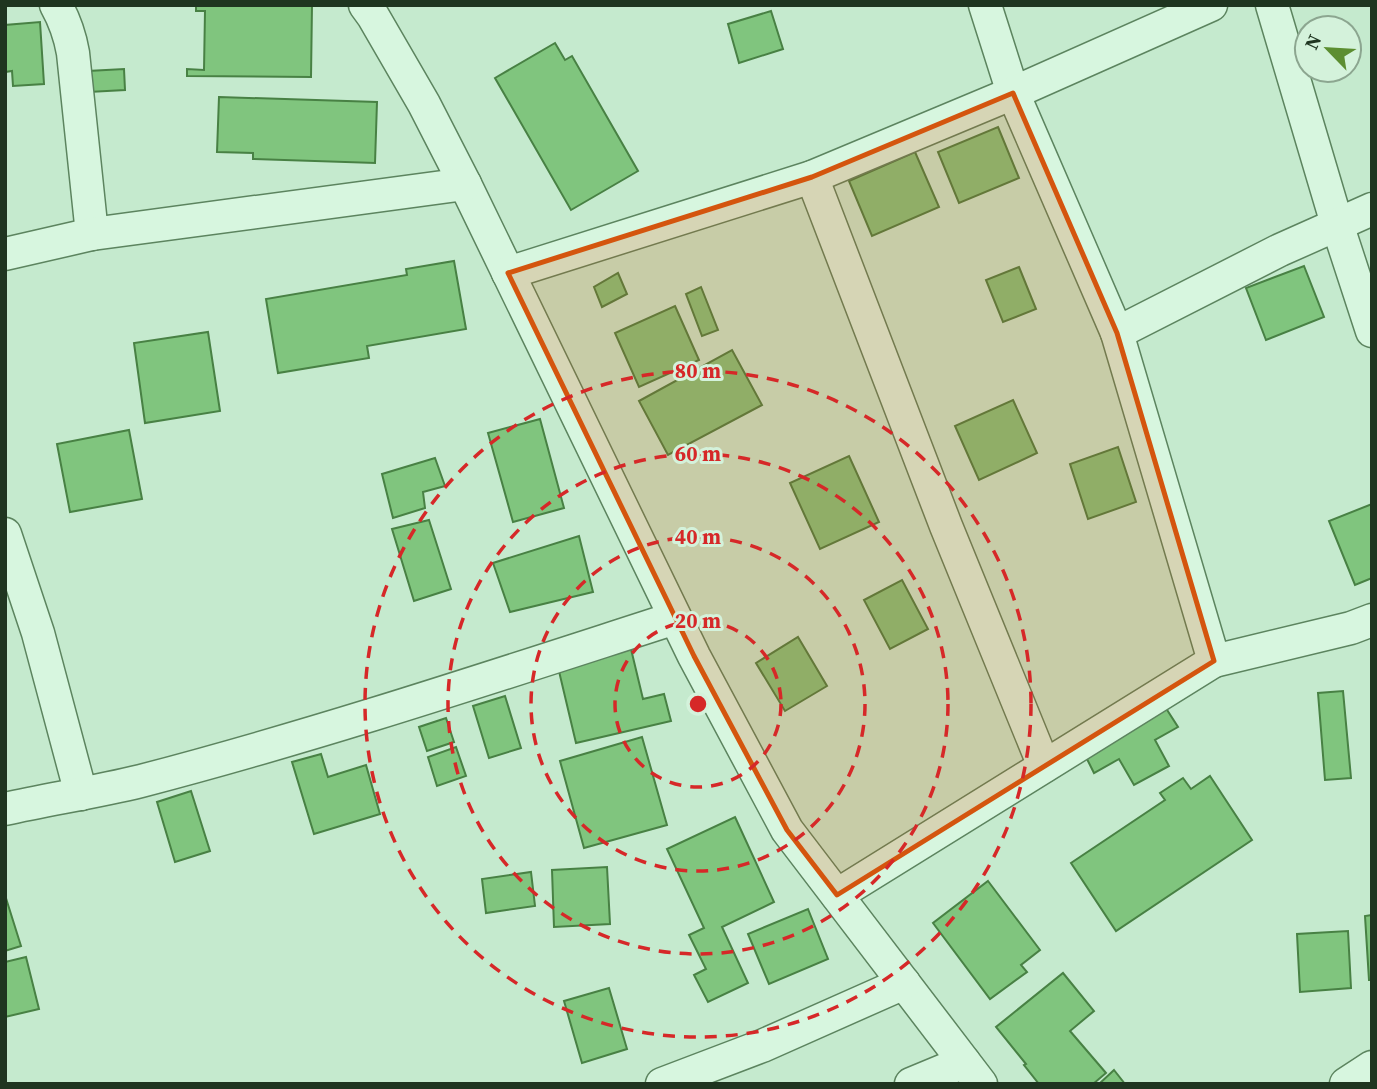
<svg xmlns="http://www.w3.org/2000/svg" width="1377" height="1089" font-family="'Source Serif 4',serif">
<rect width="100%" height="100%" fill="#c5eace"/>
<g fill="#80c57e" stroke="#488144" stroke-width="2">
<polygon points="196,5 312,5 311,77 187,76 187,69 204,70 205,11 196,11"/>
<polygon points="771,11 783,49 739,63 728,24"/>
<polygon points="40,22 44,84 13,86 12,71 5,72 5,25"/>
<polygon points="555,43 565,60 572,56 638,171 571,210 495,78"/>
<polygon points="124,69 125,90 89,92 88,71"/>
<polygon points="219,97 377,102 375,163 253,159 253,153 217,152"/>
<polygon points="998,127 1019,178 959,203 938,152"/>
<polygon points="915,152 939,207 872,236 849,181"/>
<polygon points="454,261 466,329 367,346 369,358 278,373 266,299 407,275 406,269"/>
<polygon points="1304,266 1324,317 1266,340 1246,288"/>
<polygon points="1019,267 1036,309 1003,322 986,280"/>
<polygon points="618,273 627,294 602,307 594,287"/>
<polygon points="701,287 718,330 702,336 686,294"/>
<polygon points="675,306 699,360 639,387 615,333"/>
<polygon points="208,332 220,411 145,423 134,343"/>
<polygon points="732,350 762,405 668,455 639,401"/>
<polygon points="1013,400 1037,453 979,480 955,426"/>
<polygon points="540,419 564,508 513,522 488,433"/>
<polygon points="129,430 142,499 70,512 57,444"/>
<polygon points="1118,447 1136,502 1088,519 1070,464"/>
<polygon points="849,456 879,522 820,549 790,483"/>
<polygon points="435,458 445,486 423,492 425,508 393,518 382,474"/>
<polygon points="1372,504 1372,578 1355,585 1329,521"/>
<polygon points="429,520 451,589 414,601 392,529"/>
<polygon points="579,536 593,592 510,612 493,563"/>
<polygon points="902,580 928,629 890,649 864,600"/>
<polygon points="798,637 827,686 785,711 756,663"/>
<polygon points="631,649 643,699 664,694 671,721 576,743 558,667"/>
<polygon points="1343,691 1351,778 1325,780 1318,693"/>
<polygon points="505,696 521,748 489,758 473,706"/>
<polygon points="1162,702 1178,727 1155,740 1169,766 1134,785 1119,759 1094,773 1085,755"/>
<polygon points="446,718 454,742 427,751 419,727"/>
<polygon points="642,737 667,825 584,848 560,761"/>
<polygon points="456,747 466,776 437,786 428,757"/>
<polygon points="321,754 328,777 366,765 380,814 314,834 292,762"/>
<polygon points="1210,776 1252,840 1116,931 1071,863 1165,800 1160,793 1183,778 1191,789"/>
<polygon points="191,791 210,851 175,862 157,802"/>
<polygon points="735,817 774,902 722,927 748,983 708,1002 694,975 706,969 689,935 704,928 667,849"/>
<polygon points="607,867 610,924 554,927 552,870"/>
<polygon points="531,872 535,906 486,913 482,879"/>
<polygon points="988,881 1040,950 1021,965 1027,972 990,999 933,923"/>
<polygon points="5,895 21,946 5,951"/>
<polygon points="808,909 828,959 769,984 748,934"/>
<polygon points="1372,915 1372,980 1369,980 1365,916"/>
<polygon points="1348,931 1351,988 1300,992 1297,934"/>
<polygon points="26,957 39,1009 5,1017 5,962"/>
<polygon points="1063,973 1094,1011 1070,1031 1106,1073 1093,1084 1039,1084 1024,1065 1026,1064 996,1027"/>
<polygon points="609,988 627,1049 582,1063 564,1001"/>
<polygon points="1114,1070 1125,1084 1099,1084"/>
</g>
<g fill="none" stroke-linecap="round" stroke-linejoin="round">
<g stroke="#5c845f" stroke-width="35">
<g id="minor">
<path d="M56,5c9,16 14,31 17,48l19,181"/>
<polyline points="365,5 373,16 424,104 465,184 694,656 787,830 981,1084"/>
<polyline points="985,5 1013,93 1117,333"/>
<polyline points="1272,5 1337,224 1372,331"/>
<polyline points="812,177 946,526 1044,766"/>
<polyline points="5,254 92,234 465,184"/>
<polyline points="508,273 812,177 1013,93 1211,5"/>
<polyline points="5,534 38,633 81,794"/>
<polyline points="1214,661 1351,628 1372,620"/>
<path d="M5,809c45,-10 91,-17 136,-28 180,-47 357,-106 534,-163"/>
<polyline points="837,895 1214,661 1117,333 1280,250 1372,209"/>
<polyline points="662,1084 762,1046 904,983"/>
<polyline points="911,1084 964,1062"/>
<polyline points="1346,1084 1372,1067"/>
</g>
</g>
<use href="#minor" stroke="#d7f6df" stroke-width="32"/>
</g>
<path fill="#d4550e" fill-opacity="0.2" stroke="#d4550e" stroke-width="5" stroke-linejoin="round" d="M1013,93l104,240 97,328 -377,234 -50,-65 -93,-174 -186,-383 304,-96z"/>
<g fill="none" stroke="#d62828" stroke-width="3.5" stroke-dasharray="12 9">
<circle cx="698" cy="704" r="83"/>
<circle cx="698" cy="704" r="167"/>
<circle cx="698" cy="704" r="250"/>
<circle cx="698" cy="704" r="333"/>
</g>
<circle cx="698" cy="704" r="10" fill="#d62828" stroke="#d4f2db" stroke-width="3.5"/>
<g font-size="21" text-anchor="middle" font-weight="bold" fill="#d62828" stroke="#d4f2db" stroke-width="6" stroke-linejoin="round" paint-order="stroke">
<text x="698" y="378">80 m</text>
<text x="698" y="461">60 m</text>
<text x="698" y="544">40 m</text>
<text x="698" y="628">20 m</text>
</g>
<rect width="1377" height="1089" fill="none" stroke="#1f3520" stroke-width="14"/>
<g transform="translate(1328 49) rotate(295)"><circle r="33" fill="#d4f2db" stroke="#8ca690" stroke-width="2"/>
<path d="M0-5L12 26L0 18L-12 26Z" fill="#5c8e31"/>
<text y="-10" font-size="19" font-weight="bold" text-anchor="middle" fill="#1f3520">N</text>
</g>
</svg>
